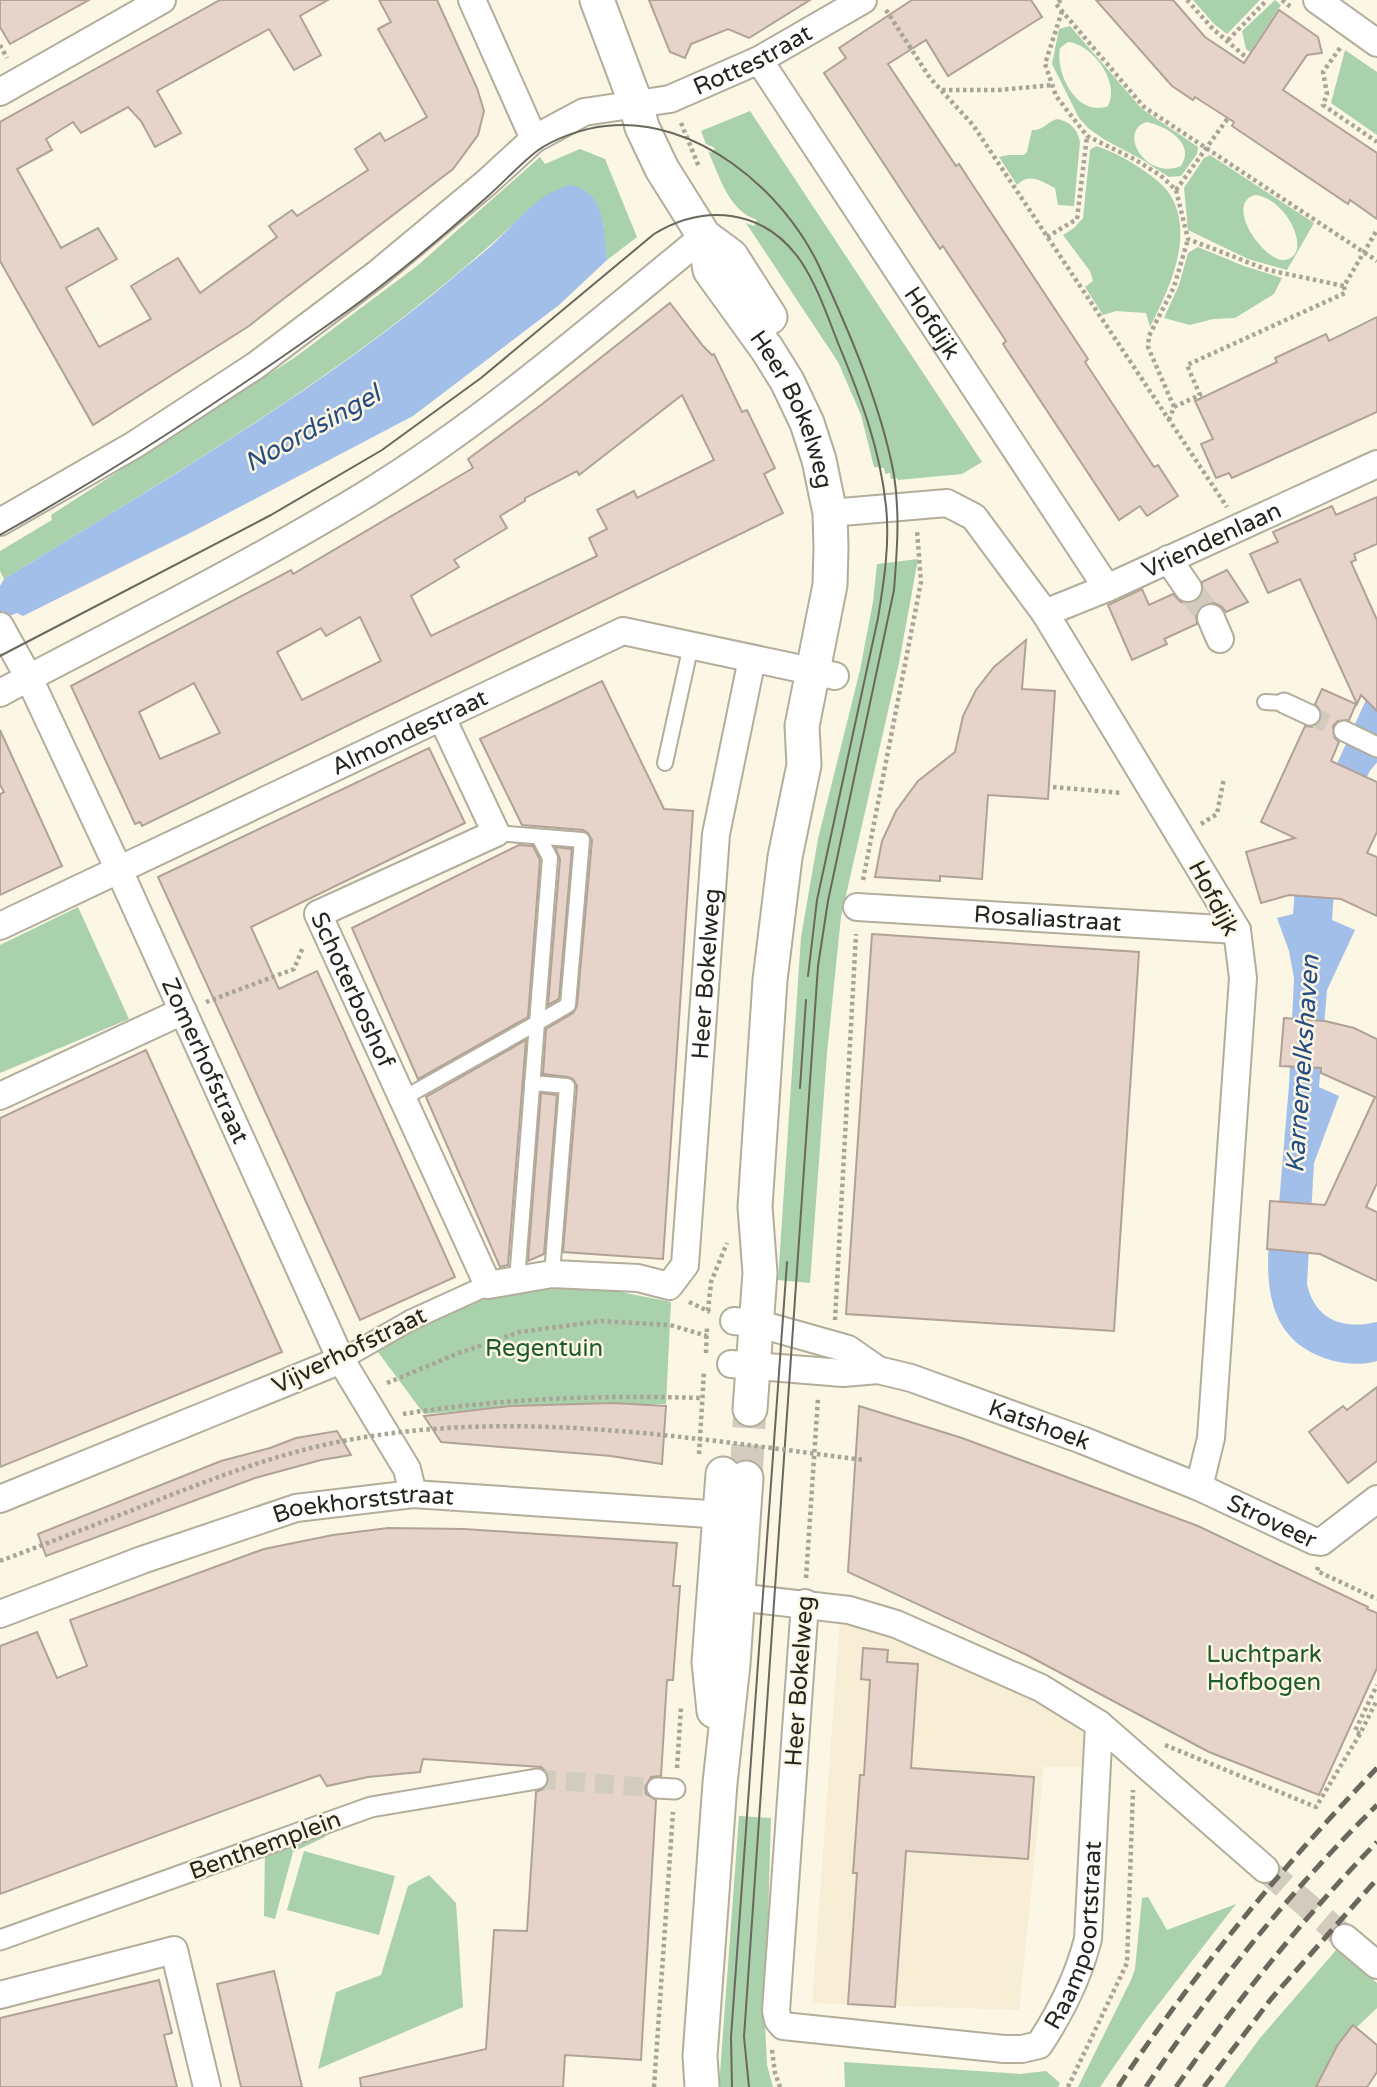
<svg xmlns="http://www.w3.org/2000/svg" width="1377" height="2087" font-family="'Varela Round',sans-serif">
<rect width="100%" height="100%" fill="#fcf6e5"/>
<polygon fill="#f7eed5" points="840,1619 971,1669 1085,1726 1085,1767 1044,1767 1019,2010 812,2003"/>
<g fill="#a9d1ac" fill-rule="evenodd">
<polygon points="1193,0 1260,0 1227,34 1214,24"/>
<polygon points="1275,0 1281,5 1250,52 1246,49 1242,31"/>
<path d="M1070,26l72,83 56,38 -1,7 -16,22 -12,1 -28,-18 -36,-19 -17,-12 -9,-10 -27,-54 7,-35zM1068,42c25,2 53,42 40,64 -31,12 -53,-33 -48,-58zM1147,122c20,4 49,22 34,44 -36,15 -64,-36 -34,-44z"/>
<polygon points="1345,50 1377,72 1377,135 1331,103"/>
<path d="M750,111l232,351 -20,12 -64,6 -1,-2 -6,1 -1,-6 -5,1 -1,-6 -10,-1 -13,-52 -23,-53 -92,-139 8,3 3,-6c-29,-10 -37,-43 -49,-69l4,2 3,-5 -9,-4 -5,-13z"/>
<path d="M1058,119c13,4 19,9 22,23l-6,64 -16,-1 -3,-17c-13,-7 -26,-16 -38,-3l-18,-28 9,-2h16l3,-3 5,-22c12,1 16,-10 26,-11z"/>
<path d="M1096,146c15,5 31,13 44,22 10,7 21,14 29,25 27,41 0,96 -19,134l-4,-14 -30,-2 -13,4 -18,-28 8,-6 -3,-10 -27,-36 11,-7 9,-10 7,-68z"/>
<path d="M580,149l25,10 32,78 -30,23 -4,-38 -75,-12c-155,149 -342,257 -524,369l-4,-8v-20l52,-31 -1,-5 243,-157 123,-92 123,-109 5,7z"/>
<path d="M1210,155l104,68 -27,47 -39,-11 -60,-29 -4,-42 20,-30zM1255,195c32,3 59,60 30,65 -20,3 -62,-56 -30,-65z"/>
<polygon points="1198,247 1244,266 1282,278 1274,294 1235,318 1213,319 1190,325 1164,318 1179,285 1188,253"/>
<polygon points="918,559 899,663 841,917 827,1053 810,1283 778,1280 801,937 818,839 860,670 873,602 877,564"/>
<polygon points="78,907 129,1019 0,1073 0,945"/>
<path d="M601,1288l70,14 -5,102c-81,0 -162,3 -242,10l-52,-70 90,-39 60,-15z"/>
<polygon points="739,1816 771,1818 765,2023 767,2065 773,2087 719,2087"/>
<polygon points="328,1826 325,1837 293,1852 275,1919 264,1916 265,1849"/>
<polygon points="304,1851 395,1876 379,1935 287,1910"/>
<polygon points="429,1875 456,1903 463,2007 318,2069 336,1992 381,1975 408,1886"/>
<polygon points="1148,1897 1167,1930 1236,1904 1144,2023 1100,2087 1078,2087 1131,1980 1135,1969 1142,1898"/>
<polygon points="1337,1949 1377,1983 1377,2008 1337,2046 1317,2087 1224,2087 1260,2038"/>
<polygon points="844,2062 1020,2074 1046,2071 1060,2083 1058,2087 845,2087"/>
</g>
<g fill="#a1bfe9">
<path d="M570,185c36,6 34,45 37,75l-48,45 -146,111 -219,115 -171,85 -6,-3 -17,7v-34l4,-7c154,-95 312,-186 450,-302 12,-11 25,-20 37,-31 24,-22 47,-53 79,-61z"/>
<path d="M1377,689v35l-55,117 15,10 -5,69 23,10 -28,60 -8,97 20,9 -25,67 -7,121c8,36 36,46 70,38v39c-18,5 -35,3 -53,-3 -69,-25 -56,-96 -53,-154h8l10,-119 5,-107 -5,-27 -12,-33 16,-4 5,-65 68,-149z"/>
</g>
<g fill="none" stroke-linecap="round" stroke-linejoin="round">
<polyline stroke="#a1bfe9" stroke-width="30" points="1341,795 1357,763 1377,739"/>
</g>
<g fill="#e6d4ca" stroke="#b1a197" stroke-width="2" fill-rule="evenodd">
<polygon points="0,0 89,0 10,44 0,27"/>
<polygon points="220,0 328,0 300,16 321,55 294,70 269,29 157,91 181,133 155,147 141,121 128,107 81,133 73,122 46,139 52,150 17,169 61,248 98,228 117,259 66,288 99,347 151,319 131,286 178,258 200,293 277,237 269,226 292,210 297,216 368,170 355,149 380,133 385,141 427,117 378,29 391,22 379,0 437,0 477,88 484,111 478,135 453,169 273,307 249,326 93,425 0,261 0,122"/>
<polygon points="649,0 810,0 749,38 728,29 691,44 685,58 670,52"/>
<polygon points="912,0 1031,0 1042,17 948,76 926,40 888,64 956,166 959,164 972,184 1088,359 1085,362 1154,467 1158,465 1178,496 1147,516 1140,506 1119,520 1003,344 1006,341 943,246 940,249 824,73 846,58 839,48"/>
<polygon points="1096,0 1173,0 1205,37 1244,63 1279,10 1318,37 1322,53 1307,55 1283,90 1377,153 1377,219 1350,200 1348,204 1232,126 1234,122 1195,97 1193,100 1172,86"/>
<path d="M670,303l33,43 9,9 2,-1 28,58 5,-2 28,58 -11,6 19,39 -641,313 -2,-4 -5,2 -64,-138 220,-116 2,4 180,-106 -5,-9 73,-54zM682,395l32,65 -77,38 -3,-7 -37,19 10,19 -18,9 8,18 -166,80 -20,-40 48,-29 -5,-7 53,-32 -7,-12 25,-15v-3l52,-27 2,4zM360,617l21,44 -79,39 -25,-48 44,-24 5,8zM194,683l26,50 -60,26 -21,-47z"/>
<polygon points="1377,317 1377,412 1232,478 1229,473 1216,478 1201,444 1213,439 1195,401 1277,362 1275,358 1326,334 1329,341"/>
<polygon points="1377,497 1377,544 1354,554 1356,560 1351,562 1377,620 1377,711 1361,695 1357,704 1300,579 1268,593 1250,554 1278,542 1273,532 1332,506 1336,515"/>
<polygon points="1227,570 1248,602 1226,612 1221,606 1214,603 1204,604 1198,609 1196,615 1197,624 1164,639 1167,644 1132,660 1108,605 1142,589 1149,605 1173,594 1181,602 1190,604 1197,601 1202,595 1202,582"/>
<polygon points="1026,640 1022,689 1055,691 1048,799 988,795 982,879 940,876 940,881 875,877 882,841 896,811 918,781 955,752 963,716 976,690 994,667"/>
<polygon points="602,681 664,809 693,811 663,1259 563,1252 577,1086 573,1079 568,1077 543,1074 546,1029 573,1013 577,1006 592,840 588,833 583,830 522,825 480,739"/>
<polygon points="1322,689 1356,704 1349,720 1338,721 1333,726 1334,737 1339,742 1331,761 1377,782 1377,832 1367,853 1377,857 1377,916 1341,899 1289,895 1261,903 1246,852 1295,838 1261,822 1305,726 1312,727 1321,721 1322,713 1315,704"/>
<polygon points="0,730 62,866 0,895 0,794 4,792 0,785"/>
<polygon points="429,748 465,823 251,927 279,989 317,971 455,1277 360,1320 158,877"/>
<polygon points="519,845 533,846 540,860 528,1017 418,1079 352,928"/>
<polygon points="555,847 572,849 559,999 548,1005 560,859"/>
<polygon points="872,934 1139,952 1114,1331 846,1314"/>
<polygon points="1284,1018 1325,1021 1354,1028 1377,1039 1377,1183 1366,1207 1377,1212 1377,1281 1320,1254 1267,1249 1270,1201 1325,1205 1375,1097 1321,1073 1321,1068 1280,1066"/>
<polygon points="526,1040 508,1265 500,1267 426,1097"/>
<polygon points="146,1050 282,1352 0,1467 0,1118"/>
<polygon points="541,1093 557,1095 544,1254 528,1261"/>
<polygon points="1377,1387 1377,1461 1348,1483 1309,1432 1343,1406 1347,1410"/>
<polygon points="613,1403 666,1406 662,1464 611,1456 441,1442 424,1416 511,1406"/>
<polygon points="859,1406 962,1438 1198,1526 1368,1607 1367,1609 1377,1613 1377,1668 1319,1795 1209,1752 1025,1654 848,1572"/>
<polygon points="337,1431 351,1455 321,1460 255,1478 46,1556 38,1534 221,1461 270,1448 296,1438"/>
<polygon points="388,1528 464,1529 677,1543 673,1586 680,1586 673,1680 667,1680 661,1776 651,1777 645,1787 646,1794 656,1800 641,2060 565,2055 563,2087 361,2087 360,2078 486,2049 494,1930 527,1931 536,1792 545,1788 549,1778 547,1772 541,1767 423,1759 420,1772 368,1777 327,1786 320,1775 0,1894 0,1646 37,1632 57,1678 87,1666 70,1620 264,1549 333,1535"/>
<polygon points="863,1648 888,1650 887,1662 918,1664 911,1768 1034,1777 1028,1859 906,1851 895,2007 848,2004 857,1873 853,1873 860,1775 864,1775 870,1680 861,1679"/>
<polygon points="274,1971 302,2087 241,2087 217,1984"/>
<polygon points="159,1980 172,2033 164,2035 177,2087 0,2087 0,2018"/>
<polygon points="1353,2025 1377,2045 1377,2072 1367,2087 1316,2087 1337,2046"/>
</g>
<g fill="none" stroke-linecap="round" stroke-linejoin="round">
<g stroke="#d1ccbd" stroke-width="19" stroke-dasharray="19 10" stroke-linecap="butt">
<polyline points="1310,715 1344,731"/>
<polyline points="537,1779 657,1788"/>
</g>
<g stroke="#d1ccbd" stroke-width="26" stroke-dasharray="26 13" stroke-linecap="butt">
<polyline points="1188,588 1211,618"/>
<polyline points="1265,1869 1345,1938"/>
</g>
<polyline stroke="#d1ccbd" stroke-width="33" stroke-dasharray="33 17" stroke-linecap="butt" points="746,1478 750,1409"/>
<g stroke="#b3ad9c" stroke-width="18">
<g id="service">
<polyline points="1265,702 1284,703"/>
<polyline points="665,763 691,645"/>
<polyline points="496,833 582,840 568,1005 537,1023 517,1280"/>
<polyline points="532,1083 567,1086 552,1274"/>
<polyline points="402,1099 537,1023 550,858 539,837"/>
</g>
</g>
<g stroke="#b3ad9c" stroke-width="23">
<g id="pedestrian">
<polyline points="1284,703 1310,715"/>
<polyline points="1344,731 1377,747"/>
<polyline points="341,1360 411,1320 488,1285"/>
<polyline points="657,1788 675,1789"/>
<polyline points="0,1940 371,1807 537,1779"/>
</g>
</g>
<g stroke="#b3ad9c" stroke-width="30">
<g id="minor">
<polyline points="472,0 534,139"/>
<polyline points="1317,0 1377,43"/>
<path id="s1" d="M759,60l348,528"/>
<polyline points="0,92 162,0"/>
<polyline points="830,513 947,503 974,517 1045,613 1237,930 1243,978 1211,1438 1199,1487"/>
<path id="s2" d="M0,522l134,-77 121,-79 123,-93 108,-90 48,-44 50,-27 86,-13 89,-39 104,-60"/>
<polyline points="1168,559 1188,588"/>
<path id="s3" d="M1045,613l62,-25 270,-124"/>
<polyline points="1211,618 1220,639"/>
<path id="s4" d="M0,626l29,52 89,190 223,492 66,109 6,25"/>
<path d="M0,693c123,-65 249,-127 368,-200 120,-74 227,-168 336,-257"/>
<path id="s5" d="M442,718l54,115 -178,81 170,371 64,-11 86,4 31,8 16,-21 31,-431 36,-175"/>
<path id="s6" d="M857,907l380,23"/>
<path id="s7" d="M0,926l623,-295 212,45"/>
<polyline points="0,1096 183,1011"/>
<polyline points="734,1321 756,1323 848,1349 878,1370"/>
<path id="s8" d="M731,1364l112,9 35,-3 33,8 171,62 117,47 115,54 7,1 56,-43"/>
<polyline points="0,1499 341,1360"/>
<polyline points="719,1595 849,1610 896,1624 1041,1688 1099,1724 1265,1869"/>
<path id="s9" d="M805,1603l-29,408 2,9 5,6 221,23h18l17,-4c22,-33 39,-67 49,-106l11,-215"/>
<path id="s10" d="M0,1614l142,-54 154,-52 117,-14 325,22"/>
<polyline points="1345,1938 1377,1965"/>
<polyline points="0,1995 174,1950 207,2087"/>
</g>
</g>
<g stroke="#b3ad9c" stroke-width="37">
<g id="tertiary">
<polyline points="597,0 636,104 642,127 662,169 704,236 731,256 770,317"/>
<path id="s11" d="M704,236l6,34 57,79 20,32 20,42 12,37 11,53 1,35 -1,37 -28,141 2,39 -19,92 -15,123 -15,227 5,66 -10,136"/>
<polyline points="714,1711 709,1662 723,1474"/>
<polyline points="702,2087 700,2056 720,1783 733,1664 746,1478"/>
</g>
</g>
<g stroke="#a9a497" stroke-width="4.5" stroke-dasharray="3.5 3.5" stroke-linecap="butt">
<polyline points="1061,0 1056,4 1144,107 1377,261"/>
<polyline points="1187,0 1213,29 1247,58"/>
<polyline points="1282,0 1292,8"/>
<polyline points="886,10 930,78 973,125 1227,507"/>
<polyline points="1062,11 1045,64 1056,96 1087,136 1134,159 1160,175 1176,190 1188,239 1268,270 1344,286 1377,230"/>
<polyline points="1228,40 1267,0"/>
<polyline points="0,45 7,58"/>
<polyline points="1340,48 1323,72 1327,94 1323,105 1377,142"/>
<polyline points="942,90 999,90 1052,85"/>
<polyline points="681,123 699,167"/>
<polyline points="1176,190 1228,118"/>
<polyline points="1047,237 1077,219 1087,136"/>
<polyline points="1174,407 1200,395 1187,365 1345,293 1344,286"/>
<polyline points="1169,420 1174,407 1148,347 1149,336 1174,287 1188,239"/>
<polyline points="1053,787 1122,793"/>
<polyline points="1201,824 1217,814 1224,778"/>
<polyline points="863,880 921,582 917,531"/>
<polyline points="206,1002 294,969 303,947"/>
<polyline points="689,1302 710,1312"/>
<polyline points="708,1311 711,1282 727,1243"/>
<polyline points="835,1320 856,934"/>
<polyline points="706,1353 707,1327"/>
<polyline points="387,1383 459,1353 520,1332 601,1321 670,1325 707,1336"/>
<path d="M403,1414c99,-16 199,-19 299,-16"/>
<polyline points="699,1454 704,1372"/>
<polyline points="1318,1567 1317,1571 1377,1599"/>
<polyline points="806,1578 818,1398"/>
<polyline points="1360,1734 1355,1731 1377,1685"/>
<polyline points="1165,1745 1316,1807 1360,1734 1377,1700"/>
<polyline points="677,1768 681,1707"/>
<polyline points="772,2050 775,2073 780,2087"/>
<polyline points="654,2087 673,1812"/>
<polyline points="1068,2087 1127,1963 1133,1790"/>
</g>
<use href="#service" stroke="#fff" stroke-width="14"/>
<use href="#pedestrian" stroke="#fff" stroke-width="19"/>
<use href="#minor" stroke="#fff" stroke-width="26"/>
<use href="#tertiary" stroke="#fff" stroke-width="33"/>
<g stroke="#6a675d" stroke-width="2">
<path d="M0,535c120,-67 234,-143 346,-223 49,-35 96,-75 141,-115 17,-15 32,-32 50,-46 18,-13 47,-23 69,-25 90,-10 177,64 213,140 30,65 62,139 75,209 6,38 3,77 0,115l-66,311 -10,65 -74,1071 5,50"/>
<path d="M0,656l271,-141 111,-65 99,-72 173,-144c51,-31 110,-25 146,26 17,25 27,55 38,83 22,53 42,105 48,163 4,38 -2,75 -8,112l-61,282 -9,76"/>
<polyline points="800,1088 806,1000"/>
<polyline points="732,2087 731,2037 787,1262"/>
</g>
<g stroke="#6a675d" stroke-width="5" stroke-dasharray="14 7" stroke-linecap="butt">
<path d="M1118,2087c76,-114 164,-220 259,-319"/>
<path d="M1146,2087c67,-100 145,-197 231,-282"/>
<path d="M1176,2087c61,-86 127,-169 201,-245"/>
<polyline points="1204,2087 1271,1999 1377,1879"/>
</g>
<path stroke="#a9a497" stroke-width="4.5" stroke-dasharray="3.5 3.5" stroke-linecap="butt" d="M0,1561c53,-20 105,-40 158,-61 49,-19 98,-38 149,-51 184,-46 373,-12 557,11"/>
</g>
<g text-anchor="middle" stroke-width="5" stroke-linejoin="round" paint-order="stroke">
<g font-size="24" fill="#27251f" stroke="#fcf6e5">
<text dy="8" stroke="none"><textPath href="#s2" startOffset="894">Rottestraat</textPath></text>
<text dy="8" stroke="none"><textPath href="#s1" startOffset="315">Hofdijk</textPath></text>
<text dy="8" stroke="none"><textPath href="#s11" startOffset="198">Heer Bokelweg</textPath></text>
<text dy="8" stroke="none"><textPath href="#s3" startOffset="182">Vriendenlaan</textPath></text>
<text dy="8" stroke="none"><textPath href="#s7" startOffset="453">Almondestraat</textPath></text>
<text transform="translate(1214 898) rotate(62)" y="8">Hofdijk</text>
<text dy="8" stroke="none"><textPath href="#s6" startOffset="191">Rosaliastraat</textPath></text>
<text dy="8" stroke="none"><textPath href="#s5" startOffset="1232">Heer Bokelweg</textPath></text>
<text dy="8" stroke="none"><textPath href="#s5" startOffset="406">Schoterboshof</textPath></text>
<text dy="8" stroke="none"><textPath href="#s4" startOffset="481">Zomerhofstraat</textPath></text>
<text transform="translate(349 1350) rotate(-26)" y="8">Vijverhofstraat</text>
<text dy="8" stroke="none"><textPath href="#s8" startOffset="318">Katshoek</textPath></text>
<text dy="8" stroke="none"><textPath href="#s10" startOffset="382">Boekhorststraat</textPath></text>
<text dy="8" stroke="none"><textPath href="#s8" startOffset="570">Stroveer</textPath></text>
<text transform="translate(799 1681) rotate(-86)" y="8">Heer Bokelweg</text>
<text transform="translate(265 1845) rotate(-20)" y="8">Benthemplein</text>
<text dy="8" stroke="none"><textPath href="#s9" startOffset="802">Raampoortstraat</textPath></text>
</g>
<g font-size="24" fill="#1e5928" stroke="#fcf6e5">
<text x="544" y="1356">Regentuin</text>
<text x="1264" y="1662">Luchtpark<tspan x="1264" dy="28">Hofbogen</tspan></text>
</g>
<g font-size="26" font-style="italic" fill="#264d82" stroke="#fcf6e5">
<text transform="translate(312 428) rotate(-29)" y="9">Noordsingel</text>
<text transform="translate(1302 1064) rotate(-86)" y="9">Karnemelkshaven</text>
</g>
</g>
</svg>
